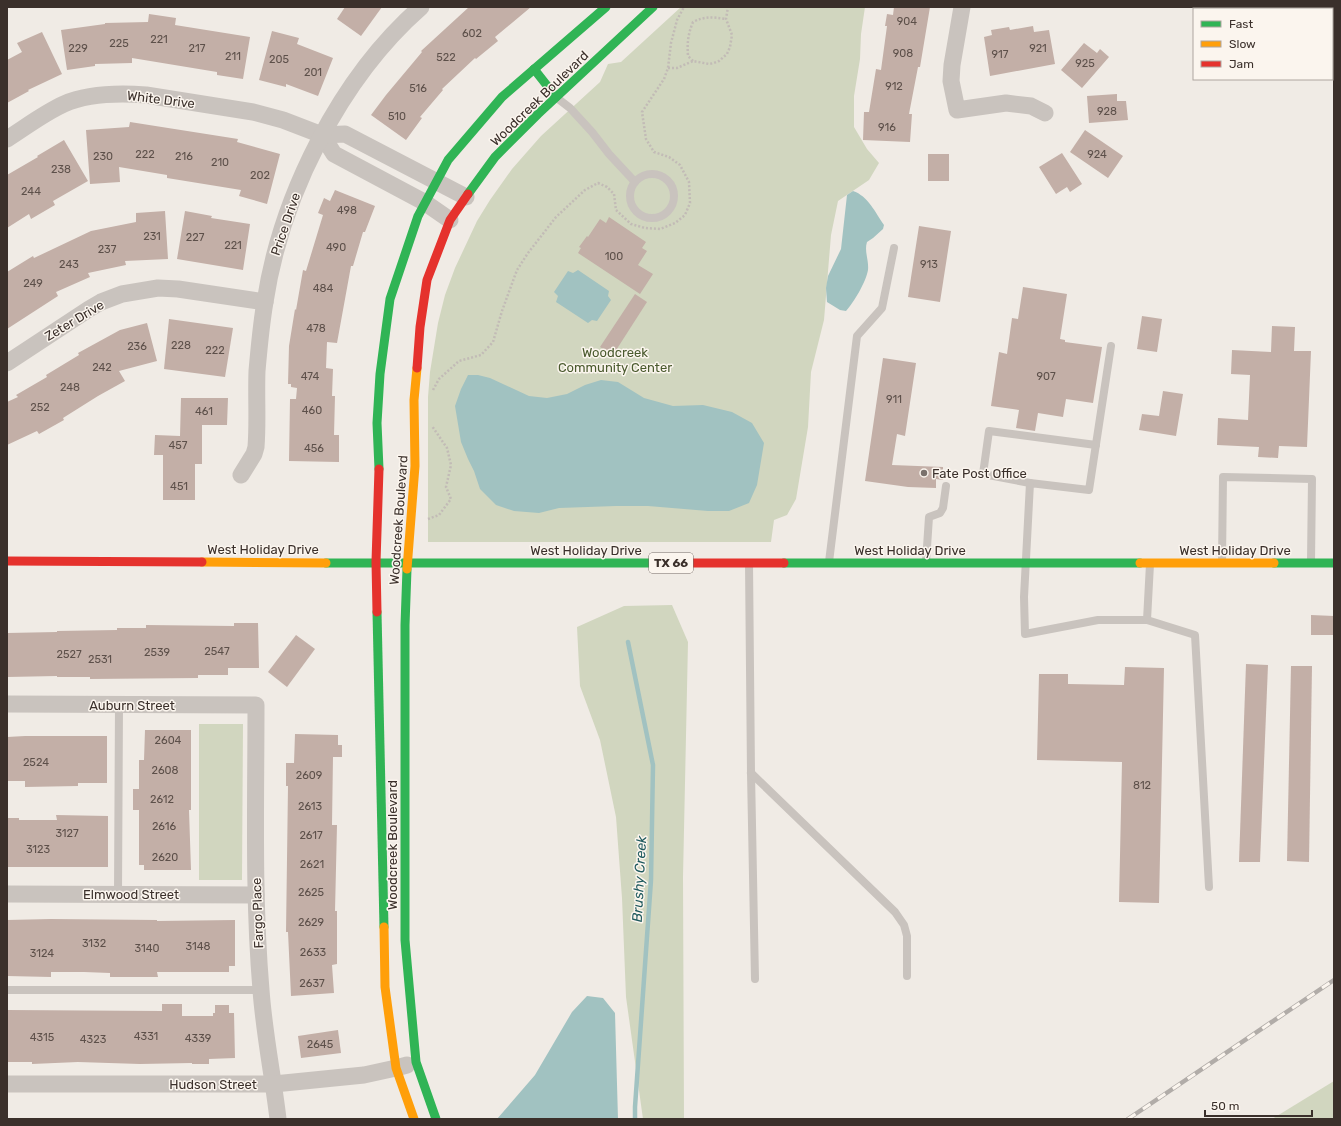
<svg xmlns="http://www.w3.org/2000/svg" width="1341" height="1126" font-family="Rubik,sans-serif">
<rect width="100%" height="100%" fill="#f0ebe5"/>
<g fill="#d1d6bf">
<polygon points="681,7 865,7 861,34 860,59 854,96 854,127 867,149 879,163 869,180 838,201 831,235 824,320 811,372 808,427 796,499 787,515 774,520 771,542 428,542 428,397 430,372 438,323 445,295 455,268 477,221 490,200 512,169 541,136 600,82 608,64 621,62"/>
<polygon points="672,605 688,642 683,877 684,1119 643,1119 626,997 622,898 616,817 600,740 580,686 577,627 624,606"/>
<polygon points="199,724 243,724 242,880 199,880"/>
<polygon points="1334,1081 1334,1119 1272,1119"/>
</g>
<g fill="#a1c2c1">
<path d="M853,191c15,5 22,21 31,34l-1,4 -10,9 -6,4c-3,9 2,18 1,28 -2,12 -14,32 -22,41l-6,-1 -13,-8 -1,-14 2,-12 13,-27 6,-54z"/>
<polygon points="578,270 609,291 608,296 611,300 597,321 592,320 588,323 556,302 558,296 554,292 568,271 573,273"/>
<polygon points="468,375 478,375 490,378 529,396 547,398 567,394 585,385 601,380 618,382 644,398 673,406 703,405 732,412 752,423 764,443 757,485 749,503 729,511 708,511 648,506 616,506 559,508 539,513 514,511 496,505 480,489 474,471 468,459 461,442 455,406 461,389"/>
<polygon points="587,996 603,998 615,1013 618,1119 497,1119 535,1075 572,1012"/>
</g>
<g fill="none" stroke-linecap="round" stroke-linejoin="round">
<polyline stroke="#a1c2c1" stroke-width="4.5" points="628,642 653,765 651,880 635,1107 635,1119"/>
</g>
<g fill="#c3afa7">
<polygon points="345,7 382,7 361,36 337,19"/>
<polygon points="469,7 531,7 495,37 498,41 476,59 475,58 442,89 443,90 420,117 422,118 406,140 371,115 386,95 422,52 421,51"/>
<polygon points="894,7 930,7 920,67 918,67 909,114 912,114 910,142 863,140 864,112 869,112 876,69 881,70 887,26 885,26 887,14 893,15"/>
<polygon points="149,14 176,18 175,25 250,37 243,79 217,75 217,72 132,58 132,63 95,64 95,66 67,70 61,30 105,24 105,23 148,22"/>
<polygon points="1033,26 1034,32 1049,30 1055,64 990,76 984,37 992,35 991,30 1009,27 1010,30"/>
<polygon points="272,31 299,38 297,44 333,58 318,96 286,84 286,87 259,80"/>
<polygon points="42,32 62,74 28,90 29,91 7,103 7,60 22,52 17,43"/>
<polygon points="1084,43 1097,53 1100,49 1109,57 1082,88 1061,70"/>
<polygon points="1117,94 1117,101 1126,101 1128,120 1089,123 1087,96"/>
<polygon points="130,122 238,139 237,142 280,154 267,204 239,196 241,190 167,178 167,175 119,167 120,182 90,184 86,130 129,127"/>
<polygon points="1085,130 1123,156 1108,178 1070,152"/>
<polygon points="64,140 88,181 53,201 55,205 31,219 29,214 7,228 7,175 38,157 37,156"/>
<polygon points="1062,153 1082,184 1070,192 1067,187 1056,194 1039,167"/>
<rect x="928" y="154" width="21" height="27"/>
<polygon points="335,190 375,206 365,232 363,232 353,266 351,266 337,343 327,342 326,368 333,369 332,396 335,396 334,435 339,435 339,462 289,461 290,399 296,399 297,388 291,387 291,384 288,384 289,346 295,309 296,310 303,270 306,271 323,215 318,213 324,198 330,201"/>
<polygon points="165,211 168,259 125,261 126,265 88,273 90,277 56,292 58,296 7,329 7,272 33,256 34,258 91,231 136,222 136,213"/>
<polygon points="185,211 212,216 211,218 250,224 243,270 177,259"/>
<polygon points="609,217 646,242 642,248 647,251 638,265 653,274 640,294 578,253 581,248 579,247 587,236 588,237 600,219 606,223"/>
<polygon points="919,226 951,231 940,302 908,297"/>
<polygon points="1023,287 1067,294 1060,339 1065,340 1065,342 1102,347 1093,403 1066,399 1063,417 1038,413 1035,431 1016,428 1019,410 991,406 999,352 1007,354 1012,318 1018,319"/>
<polygon points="635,294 647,302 613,355 600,347"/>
<polygon points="1142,316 1162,319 1157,352 1137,349"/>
<polygon points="169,319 233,328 225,377 164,369"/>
<polygon points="147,323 157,361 119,371 125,381 98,396 63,418 64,420 39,434 37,431 7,445 7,402 18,397 16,395 47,377 46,375 79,355 78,353 120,330"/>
<polygon points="1272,326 1295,327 1294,351 1311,351 1307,447 1279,446 1278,458 1258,457 1259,447 1217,445 1218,418 1248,420 1250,375 1231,374 1232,350 1271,352"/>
<polygon points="883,358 916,363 905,436 897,434 892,465 943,467 943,480 936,479 936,488 908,487 865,481"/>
<polygon points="1163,391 1183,394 1176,436 1139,430 1142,414 1159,416"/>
<polygon points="181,398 228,398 227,425 202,425 202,464 195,464 195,500 163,500 163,455 154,455 155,435 180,436"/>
<polygon points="1311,615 1334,616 1334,635 1311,635"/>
<polygon points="234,623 258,623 259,668 228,668 228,675 198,675 198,678 90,679 90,677 57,677 57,676 7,677 7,633 57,632 57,631 117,630 117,628 146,628 146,625 234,626"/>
<polygon points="296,635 315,649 287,687 268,672"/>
<polygon points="1246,664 1268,665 1260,862 1239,862"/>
<polygon points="1291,666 1312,666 1309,862 1287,861"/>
<polygon points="1125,667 1164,668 1159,903 1119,902 1122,762 1037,760 1039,674 1068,674 1068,684 1124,685"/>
<polygon points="145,730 191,730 191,810 189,810 191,870 144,870 144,865 139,865 139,810 133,810 133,789 139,789 139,760 144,760"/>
<polygon points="295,734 338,735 338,745 342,745 342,757 333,757 332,825 337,825 335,911 337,911 337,964 332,965 334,993 291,996 288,932 286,932 288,786 286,786 286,763 294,763"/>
<polygon points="25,736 107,736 107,783 78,783 78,786 25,787 25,781 7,781 7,737"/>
<polygon points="56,815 108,816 108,867 7,867 7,818 19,818 19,820 57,820"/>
<polygon points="51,919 157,920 157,921 235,920 235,966 229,966 229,972 157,972 158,977 110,977 110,973 84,972 51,972 51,977 7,976 7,920"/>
<polygon points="162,1004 182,1004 182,1016 213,1016 213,1013 215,1013 215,1005 229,1005 229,1013 234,1013 235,1058 209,1059 209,1064 192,1064 192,1063 140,1064 78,1062 32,1064 32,1062 7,1062 7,1010 162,1011"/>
<polygon points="338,1030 341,1053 301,1058 298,1036"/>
</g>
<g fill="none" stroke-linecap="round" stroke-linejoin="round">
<g stroke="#c2bbb6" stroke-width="2.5" stroke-dasharray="2 2" stroke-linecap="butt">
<path d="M693,61l-5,-5c-1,-13 0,-22 5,-34 12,-6 20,-5 33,-3"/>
<polyline points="668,68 677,68 693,61 709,64 714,63 719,61 727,54 730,47 732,35 726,19 728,7"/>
<polyline points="433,390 439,379 459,361 481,355 493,342 502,311 517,270 528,253 556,217 585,190 598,183 607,187 614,194 616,210 631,224 645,228 660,229 675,223 685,215 690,203 689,182 680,165 669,157 654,152 646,139 642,112 664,79 668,68 671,43 677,20 684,7"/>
<polyline points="428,519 439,515 451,499 446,487 451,465 447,448 432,426"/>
</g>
<g stroke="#c9c3be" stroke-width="8">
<polyline points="557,98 570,108 592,132 609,154 635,182"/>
<circle cx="652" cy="196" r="22"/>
<polyline points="1111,346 1089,490 1030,483 1024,597 1025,634 1098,620 1147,620 1150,564"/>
<polyline points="1030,483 983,474 989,431 1096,445"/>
<polyline points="829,562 857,336 882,308 894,248"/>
<polyline points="926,562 929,517 940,513 943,508 946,486"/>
<polyline points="1222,562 1223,477 1312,479 1311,562"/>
<polyline points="749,563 751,773 755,979"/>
<polyline points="1147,620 1195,635 1209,887"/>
<polyline points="751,773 895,912 904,925 907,936 907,976"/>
<polyline points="118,894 119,705"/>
<polyline points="7,990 261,990"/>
</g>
<g stroke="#c9c3be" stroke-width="17">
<polyline points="962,7 952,65 951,81 957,110 1006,103 1031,106 1045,113"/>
<polyline points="322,135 334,154 424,202 450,220"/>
<path d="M7,139c19,-12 37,-26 57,-35 25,-11 55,-11 82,-9l107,17 30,8 39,15 23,-1 121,63"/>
<polyline points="7,363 89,309 101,302 122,294 158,288 178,289 265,302"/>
<path d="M241,475l13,-21 2,-7c2,-25 0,-50 1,-76 2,-23 4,-46 8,-69 16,-106 75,-224 156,-295"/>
<path d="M7,704l249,1c0,95 -3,190 5,285 3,43 12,86 17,129"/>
<polyline points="7,894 256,895"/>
<polyline points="7,1084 274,1084 364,1075 396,1068 407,1065"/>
</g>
<g stroke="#30b455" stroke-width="9">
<polyline points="534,69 556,97"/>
<polyline points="468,194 495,157 538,114 653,7"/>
<polyline points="379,469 377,423 380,374 390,299 418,216 448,160 502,97 606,7"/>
<polyline points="326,563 658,563"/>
<polyline points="784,563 1140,563"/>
<polyline points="1274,563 1334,563"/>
<polyline points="407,569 405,625 405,940 416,1062 436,1119"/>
<polyline points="377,612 384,927"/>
</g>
<g stroke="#ff9f0a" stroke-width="9">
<polyline points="202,562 326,563"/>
<polyline points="1140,563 1274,563"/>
<polyline points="407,569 415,466 414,400 417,368"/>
<polyline points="384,927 385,987 396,1068 414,1119"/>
</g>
<g stroke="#e5322d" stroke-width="9">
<polyline points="417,368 420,327 427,280 450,220 468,194"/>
<polyline points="7,561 202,562"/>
<polyline points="658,563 784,563"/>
<polyline points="377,612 376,562 379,469"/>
</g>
<g stroke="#b1aca8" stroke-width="4.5">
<polyline id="rail" points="1128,1119 1334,980"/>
</g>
<use href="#rail" stroke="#fbf5ee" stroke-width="3" stroke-dasharray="9" stroke-linecap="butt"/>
</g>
<circle fill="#7a716c" stroke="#fbf5ee" stroke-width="1.5" cx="924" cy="473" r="4"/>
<g text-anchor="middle" stroke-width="3" stroke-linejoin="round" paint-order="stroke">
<g font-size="11" fill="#5d504a">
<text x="907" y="25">904</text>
<text x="472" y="37">602</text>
<text x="159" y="43">221</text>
<text x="119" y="47">225</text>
<text x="78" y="52">229</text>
<text x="197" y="52">217</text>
<text x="1038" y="52">921</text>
<text x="903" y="57">908</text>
<text x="1000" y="58">917</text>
<text x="233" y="60">211</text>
<text x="446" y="61">522</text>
<text x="279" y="63">205</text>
<text x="1085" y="67">925</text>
<text x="313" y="76">201</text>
<text x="894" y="90">912</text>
<text x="418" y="92">516</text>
<text x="1107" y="115">928</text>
<text x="397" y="120">510</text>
<text x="887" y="131">916</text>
<text x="145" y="158">222</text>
<text x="1097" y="158">924</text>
<text x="103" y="160">230</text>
<text x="184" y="160">216</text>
<text x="220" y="166">210</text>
<text x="61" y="173">238</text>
<text x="260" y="179">202</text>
<text x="31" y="195">244</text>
<text x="347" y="214">498</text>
<text x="152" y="240">231</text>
<text x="195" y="241">227</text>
<text x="233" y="249">221</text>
<text x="336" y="251">490</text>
<text x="107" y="253">237</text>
<text x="614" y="260">100</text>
<text x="69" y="268">243</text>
<text x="929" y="268">913</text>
<text x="33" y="287">249</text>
<text x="323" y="292">484</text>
<text x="316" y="332">478</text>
<text x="181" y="349">228</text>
<text x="137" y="350">236</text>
<text x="215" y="354">222</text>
<text x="102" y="371">242</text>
<text x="310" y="380">474</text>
<text x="1046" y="380">907</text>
<text x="70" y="391">248</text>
<text x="894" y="403">911</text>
<text x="40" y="411">252</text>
<text x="312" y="414">460</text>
<text x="204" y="415">461</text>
<text x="178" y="449">457</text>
<text x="314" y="452">456</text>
<text x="179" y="490">451</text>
<text x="217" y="655">2547</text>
<text x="157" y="656">2539</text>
<text x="69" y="658">2527</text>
<text x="100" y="663">2531</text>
<text x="168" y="744">2604</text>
<text x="36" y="766">2524</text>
<text x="165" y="774">2608</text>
<text x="309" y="779">2609</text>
<text x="1142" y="789">812</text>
<text x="162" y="803">2612</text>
<text x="310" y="810">2613</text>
<text x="164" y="830">2616</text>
<text x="67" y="837">3127</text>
<text x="311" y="839">2617</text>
<text x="38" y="853">3123</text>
<text x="165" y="861">2620</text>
<text x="312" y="868">2621</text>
<text x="311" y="896">2625</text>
<text x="311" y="926">2629</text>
<text x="94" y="947">3132</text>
<text x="198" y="950">3148</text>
<text x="147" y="952">3140</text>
<text x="313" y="956">2633</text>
<text x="42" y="957">3124</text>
<text x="312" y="987">2637</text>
<text x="146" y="1040">4331</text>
<text x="42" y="1041">4315</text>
<text x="198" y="1042">4339</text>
<text x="93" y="1043">4323</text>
<text x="320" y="1048">2645</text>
</g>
<rect fill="#fbf5ee" stroke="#756b66" stroke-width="1" x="649" y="553" width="44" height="20" rx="3"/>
<g font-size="12" font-weight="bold" fill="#3b302b">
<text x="671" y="567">TX 66</text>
</g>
<g font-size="13" fill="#3b302b" stroke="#fbf5ee">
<text transform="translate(539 98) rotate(-44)" y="5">Woodcreek Boulevard</text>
<text transform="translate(161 99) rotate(7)" y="5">White Drive</text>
<text transform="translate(285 224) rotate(-71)" y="5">Price Drive</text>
<text transform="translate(74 320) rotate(-31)" y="5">Zeter Drive</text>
<text transform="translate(398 520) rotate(-86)" y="5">Woodcreek Boulevard</text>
<text x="263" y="554">West Holiday Drive</text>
<text x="586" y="555">West Holiday Drive</text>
<text x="910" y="555">West Holiday Drive</text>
<text x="1235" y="555">West Holiday Drive</text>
<text x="132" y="710">Auburn Street</text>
<text transform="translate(392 845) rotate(-90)" y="5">Woodcreek Boulevard</text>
<text x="131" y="899">Elmwood Street</text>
<text transform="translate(257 913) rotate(-92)" y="5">Fargo Place</text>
<text x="213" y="1089">Hudson Street</text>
</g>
<g font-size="13" fill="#4a5a2e" stroke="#fbf5ee">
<text x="615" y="357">Woodcreek<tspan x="615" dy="15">Community Center</tspan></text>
</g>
<g font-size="13" fill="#3b302b" stroke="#fbf5ee" text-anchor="start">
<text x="932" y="478">Fate Post Office</text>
</g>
<g font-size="14" font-style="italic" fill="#1f5a5e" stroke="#fbf5ee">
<text transform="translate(639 879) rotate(-87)" y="5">Brushy Creek</text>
</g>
</g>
<rect width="1341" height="1126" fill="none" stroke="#3b302b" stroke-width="16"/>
<rect x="1193" y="8" width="140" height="72" fill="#fbf5ee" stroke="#aea6a0"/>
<rect x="1201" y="21" width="20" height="6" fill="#30b455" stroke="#aea6a0"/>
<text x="1229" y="28" font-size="12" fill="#3b302b">Fast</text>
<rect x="1201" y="41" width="20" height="6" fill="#ff9f0a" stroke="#aea6a0"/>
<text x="1229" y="48" font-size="12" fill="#3b302b">Slow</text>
<rect x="1201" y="61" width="20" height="6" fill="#e5322d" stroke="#aea6a0"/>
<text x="1229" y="68" font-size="12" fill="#3b302b">Jam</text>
<path d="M1205 1110v6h107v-6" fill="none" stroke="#3b302b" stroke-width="2"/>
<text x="1211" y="1110" font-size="12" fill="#3b302b" stroke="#fbf5ee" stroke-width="3" paint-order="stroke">50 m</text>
</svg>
